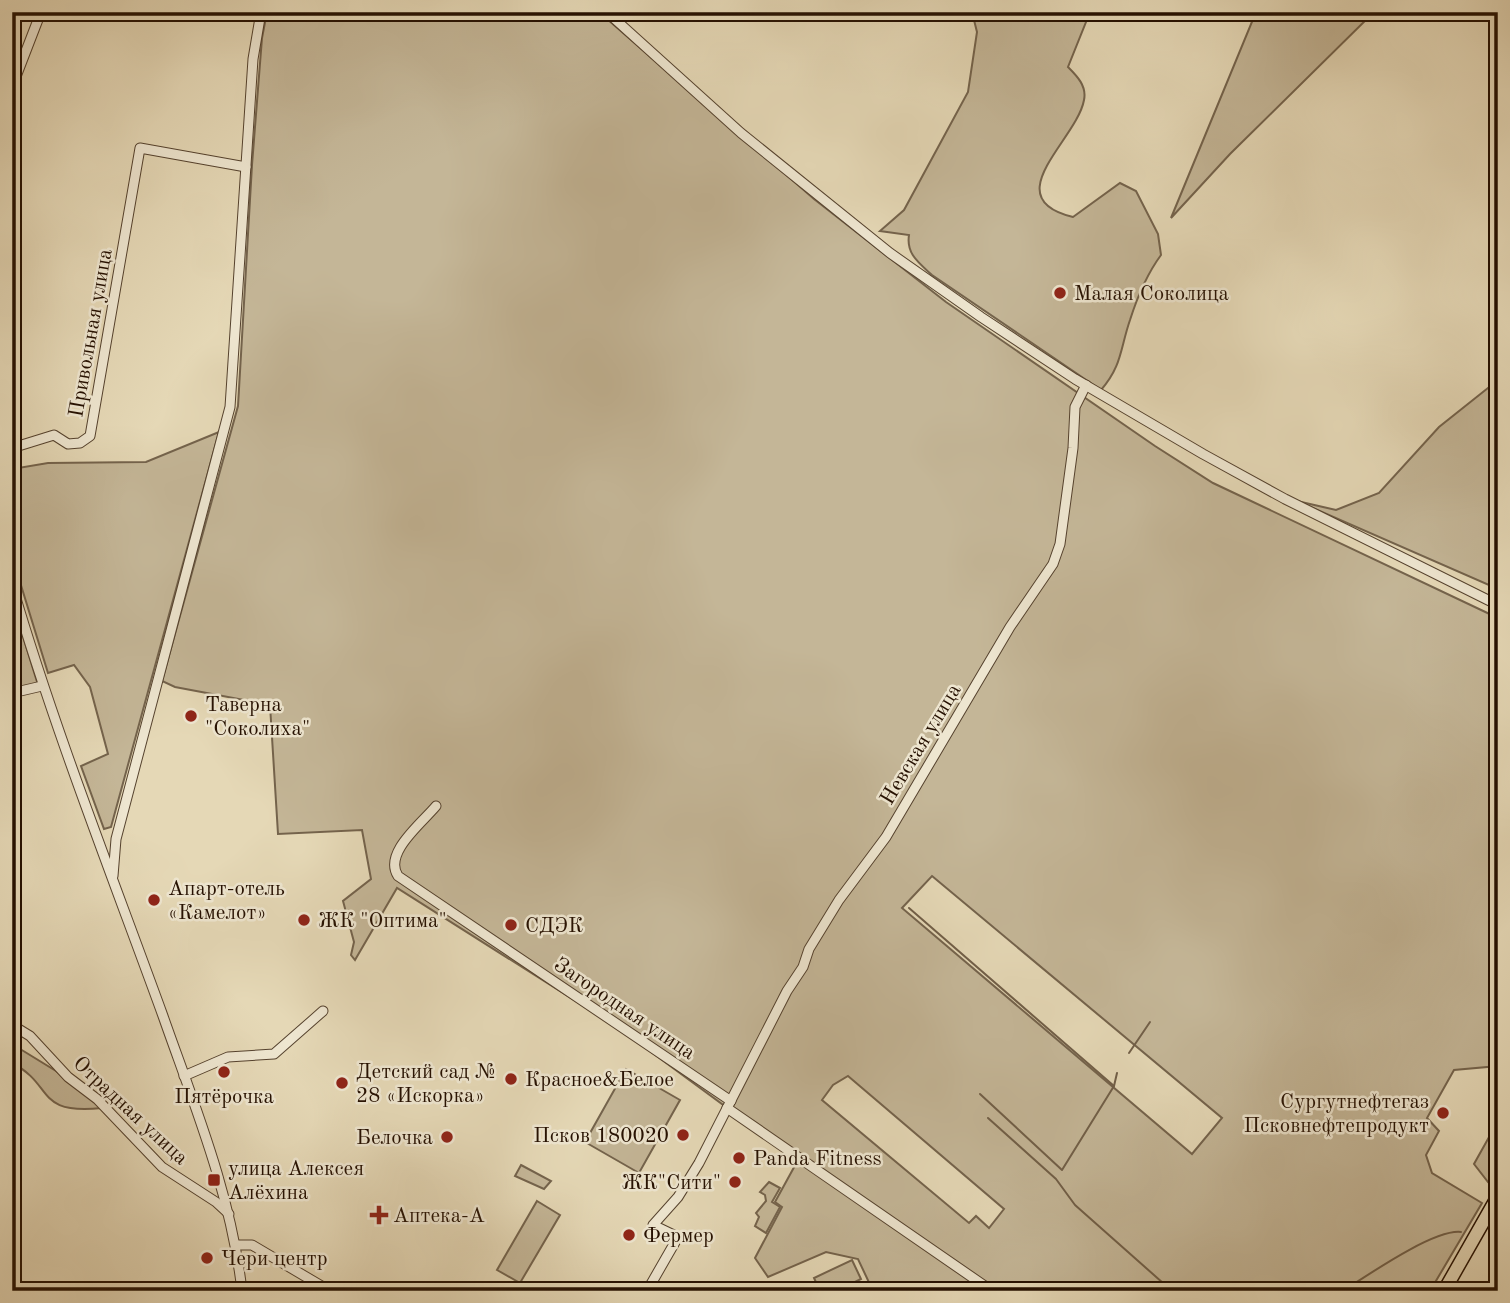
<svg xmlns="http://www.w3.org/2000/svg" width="1510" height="1303" font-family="'Old Standard TT',serif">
<rect width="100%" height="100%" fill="#e5d8b6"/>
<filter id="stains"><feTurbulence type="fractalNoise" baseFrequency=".00286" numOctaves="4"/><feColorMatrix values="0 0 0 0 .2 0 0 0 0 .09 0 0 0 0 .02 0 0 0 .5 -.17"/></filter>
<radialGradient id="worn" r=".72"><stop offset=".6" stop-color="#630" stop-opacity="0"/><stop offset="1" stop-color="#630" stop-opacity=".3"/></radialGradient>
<g fill="#c4b697" stroke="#74634c" stroke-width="2" fill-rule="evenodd">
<path d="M267,12h332l215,187 132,103 209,144 58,37 285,135v448l-44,4 -27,48 12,13 -13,24 6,18 50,30 -52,88h-557l-15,-32 -32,-7 -58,25 -13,-19 27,-51 -7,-5 23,-42 -178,-131 -223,-141 -42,72 -4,-5 3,-13 -11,-41 28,-22 -9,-49 -84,4 -8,-129 -95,-18 -13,-6 76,-275 14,-241 10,-127zM932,876l290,242 -30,36 -290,-246zM848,1076l156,133 -15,19 -13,-12 -7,7 -147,-123 11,-15z"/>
<path d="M972,12h118l-22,55c9,9 19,19 16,33 -7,40 -89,98 -11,117l47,-34 16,8 22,43 3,21c-14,19 -24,43 -31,65 -10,29 -8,46 -29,70l-169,-115c-13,-12 -26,-21 -23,-40l-29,-4 24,-21 64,-118 9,-60z"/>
<polygon points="1256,12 1374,12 1230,154 1171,218"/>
<polygon points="1498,380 1498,589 1297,501 1336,510 1379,493 1439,427"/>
<polygon points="219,432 111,827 104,829 81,766 108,754 90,687 74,665 48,673 12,556 12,469 48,463 146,462"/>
<polygon points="12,601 38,685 12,691"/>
<path d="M12,1044l44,27 46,37c-68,7 -47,-23 -90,-45z"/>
<polygon points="626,1069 680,1100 639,1173 585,1142"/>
<polygon points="1498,1121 1498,1177 1488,1182 1474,1164"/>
<polygon points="521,1165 551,1181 544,1189 515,1176"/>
<polygon points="769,1182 780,1188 772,1202 780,1207 766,1233 755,1226 759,1217 756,1213 766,1201 765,1195 760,1192"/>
<polygon points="537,1201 560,1215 520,1283 497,1270"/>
<polygon points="852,1260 861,1279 837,1291 820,1291 814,1278"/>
</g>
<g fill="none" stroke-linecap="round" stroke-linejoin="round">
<g stroke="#715f48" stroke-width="2">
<polyline points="909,908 1114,1086"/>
<polyline points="1129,1053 1150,1022"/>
<polyline points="980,1094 1062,1170 1114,1086 1117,1073"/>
<polyline points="988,1118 1056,1179 1075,1205 1172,1291"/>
<path d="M1343,1291c25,-16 91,-62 118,-59"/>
</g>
<g stroke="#55422e" stroke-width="11">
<g id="minor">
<polyline points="607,12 741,133 890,253 981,317 1075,379 1203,454 1285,499 1498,605"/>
<polyline points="12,87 41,12"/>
<polyline points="12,448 54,435 68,444 80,443 90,436 140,148 246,167"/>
<path d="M12,585c43,146 99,288 151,431 32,91 68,178 79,275"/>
<polyline points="12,693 42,686"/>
<path d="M436,806c-14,17 -53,47 -38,70l333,225"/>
<polyline points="113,876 116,839 230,407 253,59 261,12"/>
<polyline points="12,1025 30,1036 68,1077 97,1099 162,1167 216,1202 229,1214"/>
<polyline points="184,1076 228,1057 274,1054 323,1011"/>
<polyline points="727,1108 992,1291"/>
<polyline points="237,1245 252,1245 330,1291"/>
<polyline points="647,1291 678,1237 653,1225 678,1197 699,1163 787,991 803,967 809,949 839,900 886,837 1010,627 1053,564 1060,544 1073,448 1075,407 1086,385"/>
</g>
</g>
<g stroke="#251001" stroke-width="15">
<polyline id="highway" points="1444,1291 1498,1196"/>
</g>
<use href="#minor" stroke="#eee6d0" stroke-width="9"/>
<use href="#highway" stroke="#e5d8b6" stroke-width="12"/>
</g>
<g fill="#8f2418" stroke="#eee6d0" stroke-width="2.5">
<circle cx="1060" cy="293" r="7"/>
<circle cx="191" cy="716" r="7"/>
<circle cx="154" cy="900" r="7"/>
<circle cx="304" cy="920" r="7"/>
<circle cx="511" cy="925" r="7"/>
<circle cx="224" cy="1072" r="7"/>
<circle cx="511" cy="1079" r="7"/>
<circle cx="342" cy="1083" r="7"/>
<circle cx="1443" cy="1113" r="7"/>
<circle cx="683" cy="1135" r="7"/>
<circle cx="447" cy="1137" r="7"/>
<circle cx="739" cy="1158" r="7"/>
<rect x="207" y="1173" width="14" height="14" rx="3.5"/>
<circle cx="735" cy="1182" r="7"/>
<path d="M375.5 1204.5h7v7h7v7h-7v7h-7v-7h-7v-7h7z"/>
<circle cx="629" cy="1235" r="7"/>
<circle cx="207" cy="1258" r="7"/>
</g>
<g text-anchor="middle" stroke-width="5" stroke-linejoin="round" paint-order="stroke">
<g font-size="21" fill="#251001" stroke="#eee6d0" text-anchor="start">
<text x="1074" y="300">Малая Соколица</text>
<text x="205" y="711">Таверна<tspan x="205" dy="24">"Соколиха"</tspan></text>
<text x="168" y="895">Апарт-отель<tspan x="168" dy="24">«Камелот»</tspan></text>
<text x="318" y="927">ЖК "Оптима"</text>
<text x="525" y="932">СДЭК</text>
<text x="356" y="1078">Детский сад №<tspan x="356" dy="24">28 «Искорка»</tspan></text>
<text x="525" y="1086">Красное&amp;Белое</text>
<text x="224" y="1103" text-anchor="middle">Пятёрочка</text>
<text x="1429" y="1108" text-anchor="end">Сургутнефтегаз<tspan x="1429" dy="24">Псковнефтепродукт</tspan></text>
<text x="669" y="1142" text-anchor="end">Псков 180020</text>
<text x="433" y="1144" text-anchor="end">Белочка</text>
<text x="753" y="1165">Panda Fitness</text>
<text x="228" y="1175">улица Алексея<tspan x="228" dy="24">Алёхина</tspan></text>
<text x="721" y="1189" text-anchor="end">ЖК"Сити"</text>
<text x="393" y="1222">Аптека-А</text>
<text x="643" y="1242">Фермер</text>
<text x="221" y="1265">Чери центр</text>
</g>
<g font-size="21" fill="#251001" stroke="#eee6d0">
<text transform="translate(90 333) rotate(-80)" y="7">Привольная улица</text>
<text transform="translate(920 744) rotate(-59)" y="7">Невская улица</text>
<text transform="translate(625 1008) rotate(34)" y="7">Загородная улица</text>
<text transform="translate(131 1110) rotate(43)" y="7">Отрадная улица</text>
</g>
</g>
<rect width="1510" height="1303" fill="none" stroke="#e5d8b6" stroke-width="42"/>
<rect x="14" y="14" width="1482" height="1275" fill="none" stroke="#251001" stroke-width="3.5"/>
<rect x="21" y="21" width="1468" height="1261" fill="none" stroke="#251001" stroke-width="2"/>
<rect width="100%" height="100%" filter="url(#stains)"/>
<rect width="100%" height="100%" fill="url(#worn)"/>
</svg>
